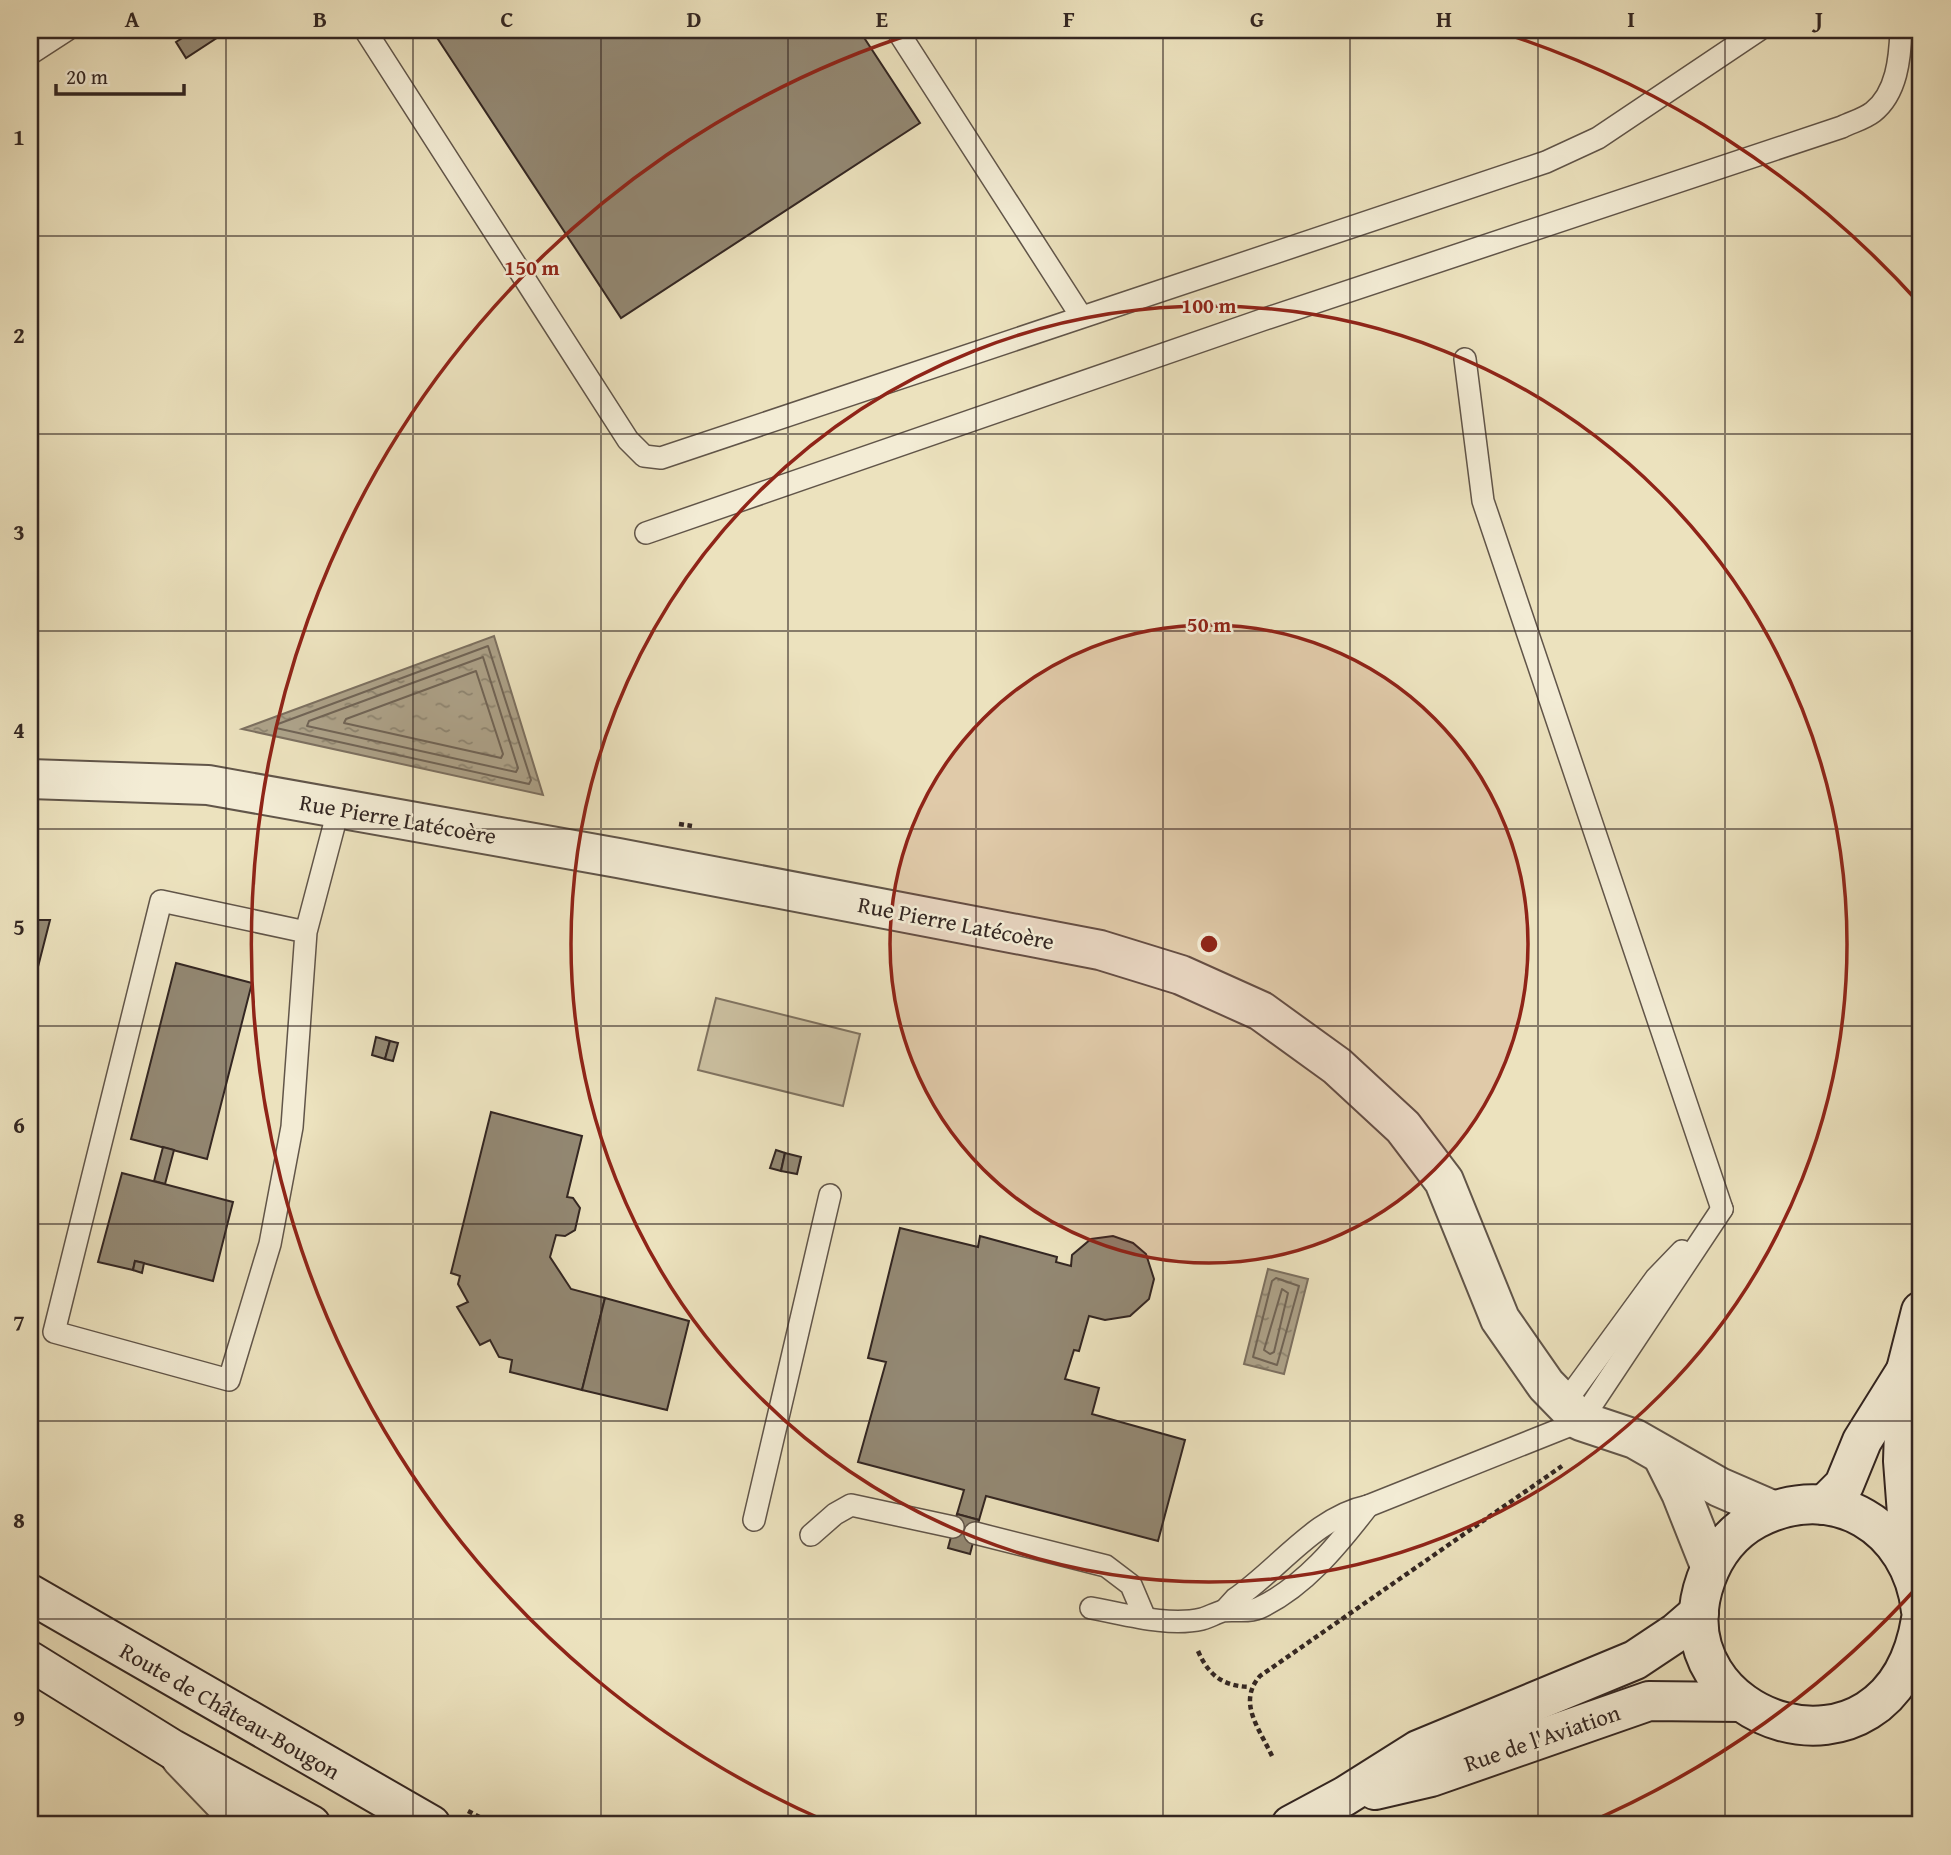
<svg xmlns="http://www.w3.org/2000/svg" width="1951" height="1855" font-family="'Gentium Book Plus',serif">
<defs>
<pattern id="water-ripples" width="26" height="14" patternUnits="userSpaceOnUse" patternTransform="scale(1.75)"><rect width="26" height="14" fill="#ada289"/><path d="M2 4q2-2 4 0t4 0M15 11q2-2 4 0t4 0" fill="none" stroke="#8d8470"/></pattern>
</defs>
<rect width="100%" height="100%" fill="#ece2be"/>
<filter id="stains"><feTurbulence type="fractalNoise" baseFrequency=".00286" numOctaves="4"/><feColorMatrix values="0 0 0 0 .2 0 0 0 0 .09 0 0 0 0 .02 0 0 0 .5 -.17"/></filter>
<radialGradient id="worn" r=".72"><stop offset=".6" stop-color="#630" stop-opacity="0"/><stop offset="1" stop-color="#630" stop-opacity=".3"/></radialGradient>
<polygon fill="#cdc2a3" stroke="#807462" stroke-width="2" points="716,998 860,1034 843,1106 698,1070"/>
<g fill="url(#water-ripples)" stroke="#7c7060" stroke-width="2">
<polygon points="494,636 543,795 242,729"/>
<polygon points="1268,1269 1308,1279 1284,1374 1244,1364"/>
</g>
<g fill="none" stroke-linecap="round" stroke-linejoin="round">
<g stroke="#706456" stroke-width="2">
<polygon points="488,646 531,780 529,784 276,728 278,724"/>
<polygon points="483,657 518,768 516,772 307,726 309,721"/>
<polygon points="476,671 503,754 501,758 344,723 346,719"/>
<polygon points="1276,1278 1299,1286 1277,1365 1253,1357 1272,1281"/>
<polygon points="1282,1289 1288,1293 1274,1352 1270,1354 1264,1350"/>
</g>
</g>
<g fill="#938873" stroke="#332622" stroke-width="2">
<polygon points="195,30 229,30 186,58 176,42"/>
<polygon points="432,30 859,30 920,123 621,318"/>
<polygon points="30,920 50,920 30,998"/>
<polygon points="176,963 252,983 207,1159 131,1139"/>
<polygon points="376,1037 390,1041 385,1059 372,1055"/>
<polygon points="390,1041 398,1043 393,1061 385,1059"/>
<polygon points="491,1112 582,1136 567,1197 573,1198 580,1208 575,1230 565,1236 556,1235 550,1257 571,1289 605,1298 582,1390 510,1372 512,1360 499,1357 490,1340 480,1345 457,1307 468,1302 458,1284 460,1276 451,1273"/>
<polygon points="163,1147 174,1150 165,1184 154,1181"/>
<polygon points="776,1150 785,1153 781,1171 770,1168"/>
<polygon points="785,1153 801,1157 797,1174 781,1171"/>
<polygon points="122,1173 233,1202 213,1281 135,1261 133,1270 98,1262"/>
<polygon points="900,1228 978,1247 980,1236 1057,1257 1056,1262 1071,1266 1072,1255 1091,1239 1113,1236 1133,1243 1146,1254 1154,1279 1149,1299 1130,1316 1105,1320 1089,1316 1079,1351 1074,1350 1065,1379 1099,1388 1092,1414 1185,1440 1158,1541 986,1496 979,1520 957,1514 964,1490 858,1462 886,1362 868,1358"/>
<polygon points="135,1261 144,1263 142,1273 133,1270"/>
<polygon points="605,1298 689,1321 667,1410 582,1390"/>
<polygon points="957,1514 979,1520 970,1554 948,1548"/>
</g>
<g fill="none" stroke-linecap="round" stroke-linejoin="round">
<g stroke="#615549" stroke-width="24">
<g id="lane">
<polyline points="365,30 628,440 644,456 661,458 1546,162 1598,138 1759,30"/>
<polyline points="897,30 1081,316"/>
<polyline points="30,54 67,30"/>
<polyline points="1465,359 1483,501 1722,1209"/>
<path d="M646,533l616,-213 580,-193c10,-5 22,-8 31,-15 24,-19 27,-54 28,-82"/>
<polyline points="306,932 161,901 54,1332 229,1380 270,1244 292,1127 306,932 339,807"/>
<polyline points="1564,1404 1656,1278 1682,1251"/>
<polyline points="754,1520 830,1195"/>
<polyline points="975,1533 1106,1566 1131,1585 1145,1618"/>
<polyline points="811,1535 835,1514 851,1505 953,1527"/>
<path d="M1091,1608c34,6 77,19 111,11 7,-2 14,-6 21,-8 11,-2 25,2 36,-3 45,-21 79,-63 109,-102"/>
<path d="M1225,1610l10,-11c44,-30 80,-82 133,-93l213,-85 141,-212"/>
</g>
</g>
<g stroke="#615549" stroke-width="42">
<g id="street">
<polyline points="30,779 208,785 618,858 1100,950 1181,975 1261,1011 1337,1066 1403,1127 1444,1181 1500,1319 1546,1385 1581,1421 1635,1439 1719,1487 1772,1510"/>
<polyline points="1662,1455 1681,1493 1710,1566"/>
<polyline points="181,1758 230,1809 254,1825"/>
</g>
</g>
<g stroke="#332622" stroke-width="42">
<g id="secondary">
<polyline points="1824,1505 1844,1485 1862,1441 1905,1372"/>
<polyline points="1911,1567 1903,1461 1906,1370 1921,1311"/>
<polyline points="30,1594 431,1825"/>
<path d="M1921,1611c-9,-84 -88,-133 -165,-92 -24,13 -41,35 -50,60 -52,143 185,224 215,40"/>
<polyline points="30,1661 172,1749 311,1825"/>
<polyline points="1375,1790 1431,1777 1649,1701 1741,1702"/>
<polyline points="1291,1825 1345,1796 1418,1750 1635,1660 1677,1632 1699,1613"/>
</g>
</g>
<g stroke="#332622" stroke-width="4.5" stroke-dasharray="5 3.5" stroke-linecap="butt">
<polyline points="679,824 692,826"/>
<path d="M1198,1651c11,25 25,35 52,36"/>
<path d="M1272,1756c-13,-28 -35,-54 -12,-80l302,-210"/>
<polyline points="468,1811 495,1825"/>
</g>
<use href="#lane" stroke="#f3ecd5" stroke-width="21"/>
<use href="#street" stroke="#f3ecd5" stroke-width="38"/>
<use href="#secondary" stroke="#f3ecd5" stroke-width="38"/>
</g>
<path fill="none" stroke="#332622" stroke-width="2" stroke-opacity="0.55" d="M226,30v1795M413,30v1795M601,30v1795M788,30v1795M976,30v1795M1163,30v1795M1350,30v1795M1538,30v1795M1725,30v1795M30,236h1891M30,434h1891M30,631h1891M30,829h1891M30,1026h1891M30,1224h1891M30,1421h1891M30,1619h1891"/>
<circle cx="1209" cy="944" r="319" fill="#8f2418" fill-opacity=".12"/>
<g fill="none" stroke="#8f2418" stroke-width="3.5">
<circle cx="1209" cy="944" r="319"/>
<circle cx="1209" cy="944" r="638"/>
<path d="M1920 1584A957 957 0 0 1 1583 1825M835 1825A957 957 0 0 1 921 31M1497 31A957 957 0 0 1 1920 304"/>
</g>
<g text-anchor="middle" stroke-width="5" stroke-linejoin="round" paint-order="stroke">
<g font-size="23" fill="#332622" stroke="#f3ecd5">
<text transform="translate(398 819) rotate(10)" y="8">Rue Pierre Latécoère</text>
<text transform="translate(956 923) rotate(11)" y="8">Rue Pierre Latécoère</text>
<text transform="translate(230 1711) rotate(30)" y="8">Route de Château-Bougon</text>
<text transform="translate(1542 1738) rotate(-19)" y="8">Rue de l'Aviation</text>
</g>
</g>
<circle cx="1209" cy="944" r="10" fill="#8f2418" stroke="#f3ecd5" stroke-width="3.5"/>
<g font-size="21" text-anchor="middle" font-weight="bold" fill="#8f2418" stroke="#f3ecd5" stroke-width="5" stroke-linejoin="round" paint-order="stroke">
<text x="532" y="275">150 m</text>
<text x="1209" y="313">100 m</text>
<text x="1209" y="632">50 m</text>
</g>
<rect width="1951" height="1855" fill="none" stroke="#ece2be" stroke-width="77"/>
<path d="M56 84v10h128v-10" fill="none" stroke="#332622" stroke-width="3.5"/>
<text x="66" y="84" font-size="21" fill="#332622" stroke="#f3ecd5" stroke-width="5" paint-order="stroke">20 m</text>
<rect x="38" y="38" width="1874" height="1778" fill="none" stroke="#332622" stroke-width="2.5"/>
<g font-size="23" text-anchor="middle" font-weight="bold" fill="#332622">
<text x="132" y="27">A</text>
<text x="320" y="27">B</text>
<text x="507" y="27">C</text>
<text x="694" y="27">D</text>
<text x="882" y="27">E</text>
<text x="1069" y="27">F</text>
<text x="1257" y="27">G</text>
<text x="1444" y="27">H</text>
<text x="1631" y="27">I</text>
<text x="1819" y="27">J</text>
<text x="19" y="145">1</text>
<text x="19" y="343">2</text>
<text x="19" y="540">3</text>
<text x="19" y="738">4</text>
<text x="19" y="935">5</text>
<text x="19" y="1133">6</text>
<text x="19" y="1331">7</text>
<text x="19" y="1528">8</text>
<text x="19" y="1726">9</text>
</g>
<rect width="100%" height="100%" filter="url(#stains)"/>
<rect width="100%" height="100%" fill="url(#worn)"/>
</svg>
